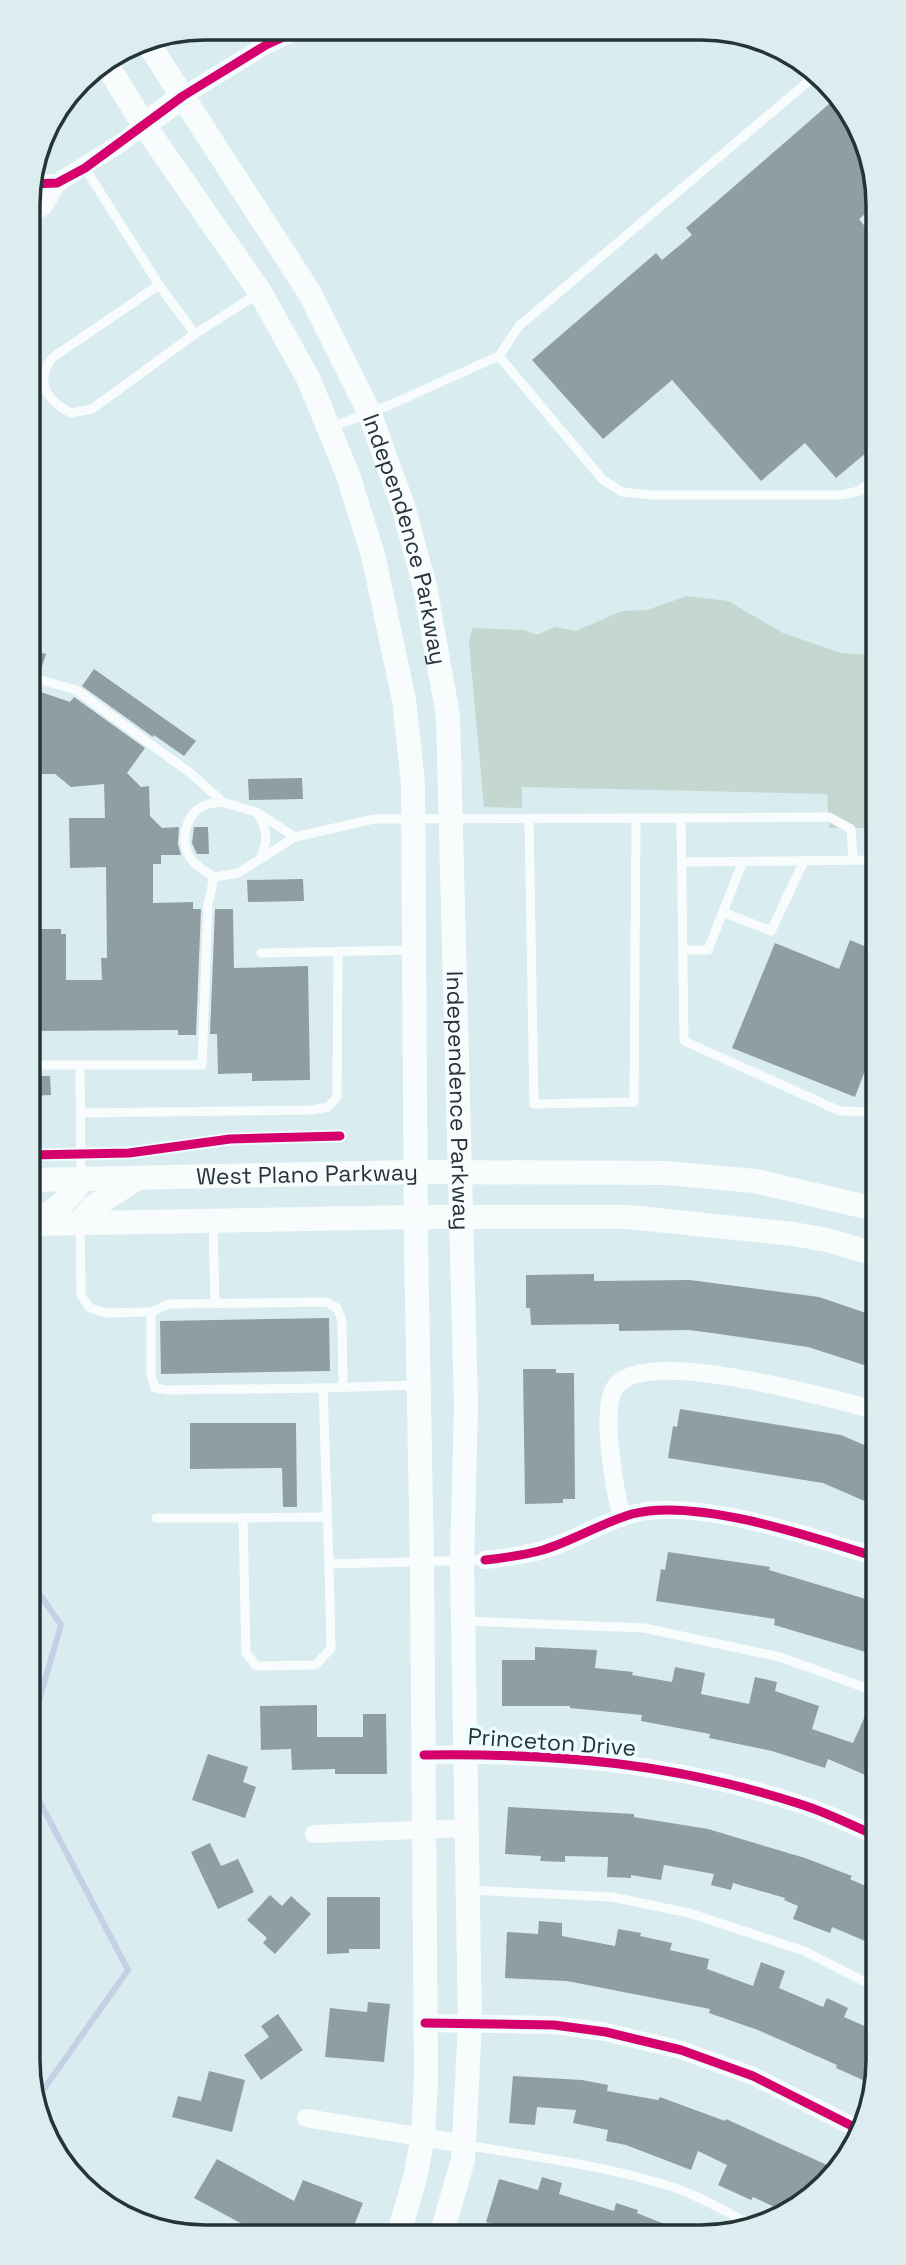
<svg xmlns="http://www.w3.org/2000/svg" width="906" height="2265" font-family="'Space Grotesk',sans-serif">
<rect width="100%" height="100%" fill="#d9edf1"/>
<polygon fill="#c5d7d1" points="687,596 728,601 783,633 841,653 873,655 874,828 829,828 827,794 522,787 522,808 484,807 469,643 472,628 524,630 537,635 555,627 576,631 622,611 647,610"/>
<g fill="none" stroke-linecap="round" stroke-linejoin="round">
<g stroke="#c5d0e6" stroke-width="6">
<polyline points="32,1583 61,1625 33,1721"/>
<polyline points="33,1789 128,1970 34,2103"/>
</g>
</g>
<g fill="#909ea3">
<polygon points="836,98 872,160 872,208 859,219 872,235 873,447 836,478 805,443 761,481 672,380 603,439 532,360 656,253 662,260 692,235 686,228"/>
<polygon points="30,649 46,654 40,673 30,670"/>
<polygon points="94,669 196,741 184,756 154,735 153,737 82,686"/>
<polygon points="30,684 36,686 35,690 70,702 74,697 145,748 127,773 141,787 149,786 150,816 162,828 179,827 178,844 181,855 161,855 161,864 153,864 153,903 193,902 193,909 201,909 196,1035 178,1035 178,1030 31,1031 31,929 61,929 61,934 66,934 66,980 102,980 101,958 107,958 106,867 70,868 69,818 105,818 104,784 71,787 55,774 30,774"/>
<polygon points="302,778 303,799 249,800 248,779"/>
<polygon points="194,827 208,827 209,854 197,854 192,843"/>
<polygon points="303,879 304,901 248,902 247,880"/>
<polygon points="215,909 233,909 234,968 308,966 310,1080 252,1081 252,1073 218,1074 217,1034 210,1034"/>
<polygon points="850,940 874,950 875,1062 869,1060 855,1097 732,1048 775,943 839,969"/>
<polygon points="31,1076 50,1076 51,1095 31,1096"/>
<polygon points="594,1274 594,1281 690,1280 819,1297 875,1316 876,1351 870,1367 808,1347 712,1333 689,1330 619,1331 619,1324 531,1325 530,1308 526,1308 526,1275"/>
<polygon points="329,1318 330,1371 161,1374 160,1321"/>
<polygon points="523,1369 556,1369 556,1373 574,1373 575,1499 563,1499 563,1503 525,1504"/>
<polygon points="680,1409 841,1435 876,1450 876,1506 823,1483 668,1458 673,1426 677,1427"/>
<polygon points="190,1423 296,1423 297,1507 283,1507 282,1468 190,1469"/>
<polygon points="668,1552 770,1567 769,1570 876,1602 876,1655 774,1625 775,1619 656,1601 661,1569 665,1570"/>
<polygon points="535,1647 597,1650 595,1668 633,1672 632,1675 672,1682 675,1667 705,1673 701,1694 749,1704 755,1677 777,1682 775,1691 819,1706 812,1729 853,1743 873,1698 877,1699 877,1780 828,1759 825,1768 772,1751 709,1738 710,1734 641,1721 642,1715 570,1708 570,1706 502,1706 502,1660 535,1660"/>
<polygon points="317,1705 317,1737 363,1737 363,1714 386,1714 387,1774 335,1774 335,1769 292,1770 291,1749 261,1750 260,1706"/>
<polygon points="208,1754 248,1767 243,1782 256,1787 245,1818 192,1800"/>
<polygon points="508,1807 634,1814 634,1817 708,1829 805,1858 852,1876 850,1879 877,1891 877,1946 832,1927 830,1933 793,1919 798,1906 784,1900 785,1898 733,1883 731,1890 711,1885 714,1874 664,1865 661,1880 631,1875 631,1878 607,1877 608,1857 565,1856 565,1862 540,1861 541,1856 505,1854"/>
<polygon points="210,1843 221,1866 238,1859 254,1892 218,1909 191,1852"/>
<polygon points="270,1895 282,1906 291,1896 311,1914 275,1954 263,1943 267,1938 247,1920"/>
<polygon points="327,1897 380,1897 380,1949 349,1949 349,1953 327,1954"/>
<polygon points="539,1921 562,1923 562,1936 615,1946 618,1929 641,1933 640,1936 672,1943 670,1950 709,1959 707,1969 753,1986 761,1962 785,1971 779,1988 823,2007 827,1998 848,2008 844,2017 878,2032 878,2071 874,2085 836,2068 837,2065 758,2030 709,2013 710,2009 567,1981 505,1978 507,1932 538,1934"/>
<polygon points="368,2002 390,2004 384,2062 325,2057 330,2008 367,2012"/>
<polygon points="278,2014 303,2050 261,2080 244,2055 269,2037 261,2026"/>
<polygon points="209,2071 245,2080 232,2132 172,2117 178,2096 201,2101"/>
<polygon points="513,2076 582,2080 608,2085 607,2091 658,2100 660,2097 725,2121 726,2119 838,2170 834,2176 781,2210 753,2197 751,2200 718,2185 727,2165 698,2151 691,2170 626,2145 606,2141 608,2130 573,2123 576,2110 537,2107 535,2125 509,2123"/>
<polygon points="217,2159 294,2201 303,2180 363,2203 351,2233 317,2233 305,2228 303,2233 283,2233 264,2226 259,2233 194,2198"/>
<polygon points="542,2177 562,2183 559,2194 614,2211 616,2203 638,2210 637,2213 682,2231 523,2232 486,2222 499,2179 538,2190"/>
</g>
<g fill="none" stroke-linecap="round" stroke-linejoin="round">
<g stroke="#f9fcfd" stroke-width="9">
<polyline points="85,168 159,285 195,334 259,293"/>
<path d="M159,285l-107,73c-18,26 -5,42 19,55l21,-4 103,-75"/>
<polyline points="499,356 519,326 816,75"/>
<polyline points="332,427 392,404 499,356 602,479 622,492 652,495 841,495 859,491 873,481"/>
<polyline points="30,677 76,690 189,772 223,802 258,813 295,837"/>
<path d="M258,813c9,18 11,27 2,46"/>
<polyline points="681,818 829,817 851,829 853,860"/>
<polyline points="529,819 534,1104 634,1102 636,818"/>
<polyline points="682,862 874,860"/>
<path d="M214,877c-7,-5 -18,-11 -23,-18 -12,-18 -6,-46 15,-54 4,-2 12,-2 17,-3"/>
<polyline points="723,912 771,931 804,861"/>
<polyline points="683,950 708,950 743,861"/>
<polyline points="261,953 414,950"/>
<polyline points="31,1065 202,1065 208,904 214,877 238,873 295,837 374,819 681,818 684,1041 840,1111 875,1112"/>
<polyline points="80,1065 81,1178"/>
<polyline points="80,1113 312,1110 328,1107 337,1097 338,951"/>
<polyline points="213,1221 215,1304"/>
<polyline points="80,1223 81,1295 90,1308 106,1313 151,1312 151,1375 155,1388 167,1390 323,1388"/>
<polyline points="151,1312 169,1304 326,1302 337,1308 342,1320 343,1387"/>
<polyline points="416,1385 323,1388 329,1564 485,1560"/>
<polyline points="328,1517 243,1518 246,1653 256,1666 316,1665 331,1648 329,1564"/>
<polyline points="156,1518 243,1518"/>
<polyline points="464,1621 644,1628 780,1657 877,1692"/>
<polyline points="469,1890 612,1897 689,1913 804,1951 877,1988"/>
<path d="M466,2145c63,11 128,19 190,37 35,9 66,28 98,44"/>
</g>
<g stroke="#f9fcfd" stroke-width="18">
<polyline points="183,96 266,45 301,29"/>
<polyline points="31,184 57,183 121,143 144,125"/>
<polyline points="28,216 44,206 57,183"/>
<path d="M622,1518c-7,-27 -23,-111 -6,-132 31,-41 214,13 260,24"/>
<path d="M485,1560c19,-2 39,-5 58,-10 30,-9 58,-27 89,-36 63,-17 181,23 244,43"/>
<path d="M424,1755c135,-2 250,8 379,50 25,8 50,21 74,31"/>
<polyline points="314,1834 467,1828"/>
<polyline points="425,2023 554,2025 606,2032 681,2050 753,2076 862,2131"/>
<polyline points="306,2118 464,2144"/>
</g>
<g stroke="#f9fcfd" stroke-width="24">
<path id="s1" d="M146,40l163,252 60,120 34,94 22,81 23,129 18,690 -4,155 8,463 -7,136 -21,72"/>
<polyline points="105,62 144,125 260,292 308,378 348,475 373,555 404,700 413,783 416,1247 422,1562 426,2079 423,2136 415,2178 399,2233"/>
<polyline points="144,125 183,96"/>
<path id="s2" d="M31,1180l384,-8 250,1 90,8 120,28"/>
<polyline points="80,1223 93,1207 136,1179"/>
<polyline points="31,1224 415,1217 628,1217 793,1234 827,1240 875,1254"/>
<path d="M33,1224c20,-13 37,-23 48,-44"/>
</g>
<g stroke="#edfcff" stroke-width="13">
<g id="cycleway">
<polyline points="31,184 57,183 85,168 183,96 266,45 301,29"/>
<polyline points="31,1155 129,1153 230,1139 340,1136"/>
<path d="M485,1560c19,-2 39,-5 58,-10 30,-9 58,-27 89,-36 63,-17 181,23 244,43"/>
<path d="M424,1755c135,-2 250,8 379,50 25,8 50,21 74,31"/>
<polyline points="425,2023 554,2025 606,2032 681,2050 753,2076 862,2131"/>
</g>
</g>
<use href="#cycleway" stroke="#d6006c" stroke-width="9"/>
</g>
<g text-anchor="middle" stroke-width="7" stroke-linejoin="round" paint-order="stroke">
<g font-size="23" fill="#263437" stroke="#edfcff">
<text dy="8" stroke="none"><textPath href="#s1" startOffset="567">Independence Parkway</textPath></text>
<text dy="8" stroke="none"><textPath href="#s1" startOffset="1134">Independence Parkway</textPath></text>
<text dy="8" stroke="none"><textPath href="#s2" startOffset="276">West Plano Parkway</textPath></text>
<text transform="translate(552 1742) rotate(4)" y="8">Princeton Drive</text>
</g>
</g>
<path d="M0 0H906V2265H0ZM205 40H701A165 165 0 0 1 866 205V2060A165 165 0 0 1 701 2225H205A165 165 0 0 1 40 2060V205A165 165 0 0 1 205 40Z" fill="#ddecef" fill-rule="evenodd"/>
<path fill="none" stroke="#263437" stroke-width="3.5" d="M205 40H701A165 165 0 0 1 866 205V2060A165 165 0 0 1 701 2225H205A165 165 0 0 1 40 2060V205A165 165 0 0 1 205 40Z"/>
</svg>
